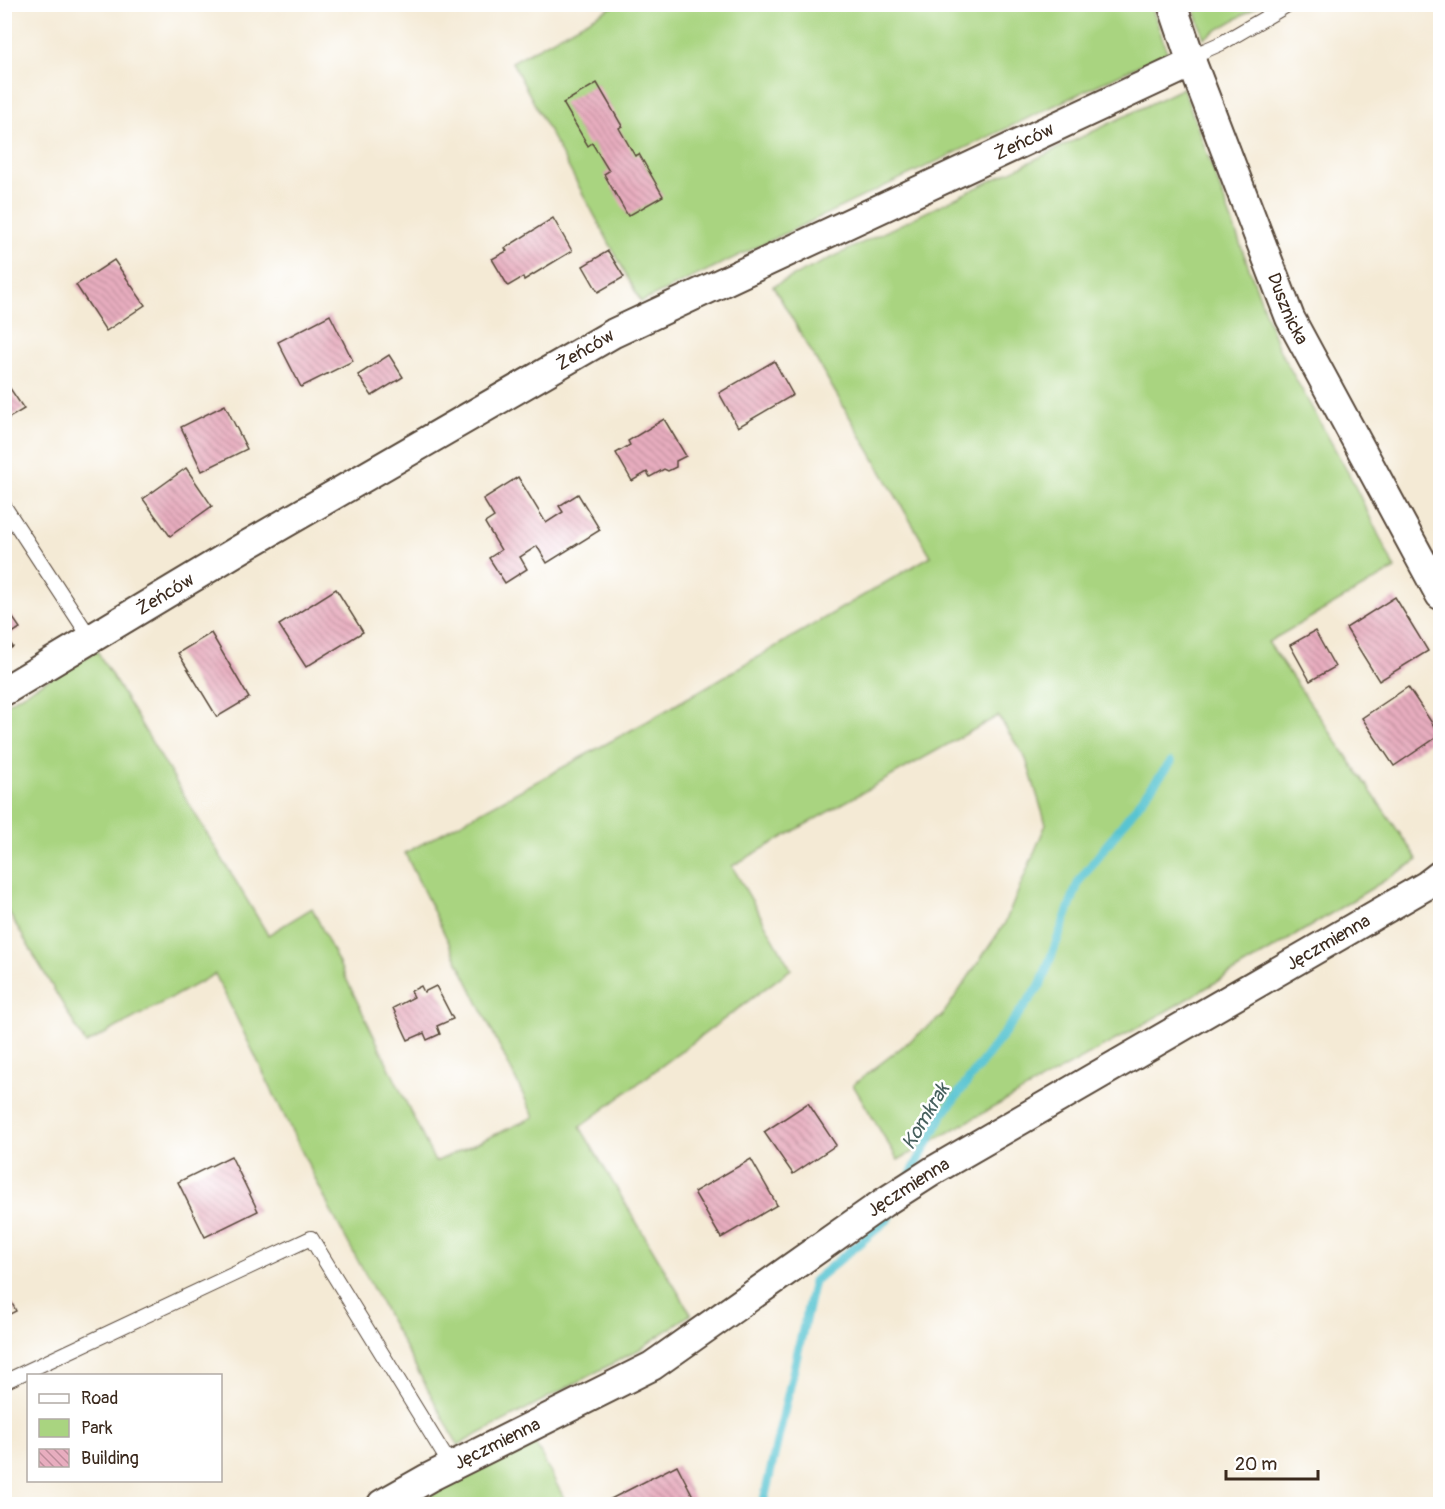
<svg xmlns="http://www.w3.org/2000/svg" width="1445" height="1509" font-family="Pangolin,sans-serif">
<defs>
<pattern id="building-back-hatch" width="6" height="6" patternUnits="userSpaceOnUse" patternTransform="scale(1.5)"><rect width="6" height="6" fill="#e8adbf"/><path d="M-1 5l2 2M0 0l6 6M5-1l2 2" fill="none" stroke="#bd8d9b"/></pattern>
</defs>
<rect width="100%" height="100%" fill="#fff"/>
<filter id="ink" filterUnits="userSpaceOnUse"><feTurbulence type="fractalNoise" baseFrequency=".0167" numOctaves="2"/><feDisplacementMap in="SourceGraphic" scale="12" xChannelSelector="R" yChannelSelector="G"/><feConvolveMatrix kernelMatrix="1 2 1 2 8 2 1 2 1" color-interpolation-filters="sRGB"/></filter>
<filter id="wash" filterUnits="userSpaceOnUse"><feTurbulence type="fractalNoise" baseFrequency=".008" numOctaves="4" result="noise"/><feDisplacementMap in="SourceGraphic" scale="24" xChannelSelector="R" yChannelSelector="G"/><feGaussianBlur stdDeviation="1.35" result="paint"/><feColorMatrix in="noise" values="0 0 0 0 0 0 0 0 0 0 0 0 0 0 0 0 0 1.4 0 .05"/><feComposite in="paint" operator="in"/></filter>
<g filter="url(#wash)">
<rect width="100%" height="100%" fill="#f4ead5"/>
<g fill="#a9d480" stroke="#727f4f" stroke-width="1.5">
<polygon points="617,4 1151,5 1167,52 641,302 512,62"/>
<polygon points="1193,4 1260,4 1260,5 1204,38"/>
<polygon points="1183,88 1278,347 1351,478 1395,569 1268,642 1418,860 1278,946 1139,1027 898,1160 853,1085 942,1016 1005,923 1046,824 1026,759 998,716 732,866 791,969 580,1127 691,1314 640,1349 458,1445 332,1213 215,974 86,1044 5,906 4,705 97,651 268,935 312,908 435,1162 534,1117 405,853 648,721 931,556 773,286"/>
<polygon points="534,1441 567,1504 414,1504"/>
</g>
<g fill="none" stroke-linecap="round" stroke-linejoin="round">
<g stroke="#59c4d2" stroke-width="9">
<polyline points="910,1176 943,1114 1041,984 1079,881 1171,762"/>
<polyline points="763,1504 814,1281 887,1220 894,1207"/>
</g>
</g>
<g id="blocks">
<g fill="url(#building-back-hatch)">
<polygon points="597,83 622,126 619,128 635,156 639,154 663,196 628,216 604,174 609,171 592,143 588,146 563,103"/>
<polygon points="553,218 572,251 524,280 523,277 508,286 492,259 507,251 505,248"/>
<polygon points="608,251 624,277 598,292 583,266"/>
<polygon points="114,260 145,305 106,331 76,285"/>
<polygon points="330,315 353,361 301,387 278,342"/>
<polygon points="389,355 403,377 372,396 358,375"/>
<polygon points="774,361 793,395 738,427 719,393"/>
<polygon points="4,374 8,379 5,381 24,409 4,421"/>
<polygon points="225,405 247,449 202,471 181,427"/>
<polygon points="664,419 686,456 676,461 676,467 668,471 664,469 650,477 647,472 632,481 616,453 630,445 628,441"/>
<polygon points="186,468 212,506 170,536 143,499"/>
<polygon points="518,477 546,523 563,512 559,506 578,494 600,530 547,563 537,546 520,557 527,569 505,583 489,558 501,550 485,523 494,517 483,499"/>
<polygon points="336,589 363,632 306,667 279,625"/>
<polygon points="1395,597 1428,651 1379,681 1346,628"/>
<polygon points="4,605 20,628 6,637 13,647 4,652"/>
<polygon points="1315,631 1335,667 1310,681 1290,645"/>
<polygon points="211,633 249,698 217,717 178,653"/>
<polygon points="1408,687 1440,735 1394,766 1362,718"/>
<polygon points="421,986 424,992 436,986 453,1019 437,1026 440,1034 427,1040 424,1033 408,1040 393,1008 414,997 411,991"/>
<polygon points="808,1103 836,1145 793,1174 764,1132"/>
<polygon points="231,1156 258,1211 205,1237 178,1182"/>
<polygon points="751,1159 777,1205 721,1238 694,1192"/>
<polygon points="4,1288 16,1311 4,1317"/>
<polygon points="677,1465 697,1504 601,1504"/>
</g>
</g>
</g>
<g filter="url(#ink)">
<use href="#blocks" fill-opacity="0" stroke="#574739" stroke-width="1.5"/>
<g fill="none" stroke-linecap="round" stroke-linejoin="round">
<g stroke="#574739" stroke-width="16">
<g id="lane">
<polyline points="1190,57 1222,43 1289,4"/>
<polyline points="4,506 91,639"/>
<polyline points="4,1382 311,1238 451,1466"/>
</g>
</g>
<g stroke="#574739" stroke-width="32">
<g id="street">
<path id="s1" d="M1172,4l20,59 98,255 150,277"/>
<path id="s2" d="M4,691l238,-143 372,-215 578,-270"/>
<path id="s3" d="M382,1504l46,-26 224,-112 231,-163 53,-34 491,-284 13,-10"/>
</g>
</g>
<use href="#lane" stroke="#fff" stroke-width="14"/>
<use href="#street" stroke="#fff" stroke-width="28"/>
</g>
</g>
<g text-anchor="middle" stroke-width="5" stroke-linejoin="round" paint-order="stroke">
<g font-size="18" fill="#3b2a1e" stroke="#fff">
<text dy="6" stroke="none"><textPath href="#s2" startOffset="1160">Żeńców</textPath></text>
<text dy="6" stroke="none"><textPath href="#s1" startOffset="326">Dusznicka</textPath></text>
<text dy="6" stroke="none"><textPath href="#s2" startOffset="674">Żeńców</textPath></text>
<text dy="6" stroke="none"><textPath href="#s2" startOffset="188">Żeńców</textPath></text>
<text dy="6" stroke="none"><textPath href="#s3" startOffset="1102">Jęczmienna</textPath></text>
<text dy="6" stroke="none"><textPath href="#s3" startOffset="616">Jęczmienna</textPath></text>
<text dy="6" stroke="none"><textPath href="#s3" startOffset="130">Jęczmienna</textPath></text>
</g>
<g font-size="20" font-style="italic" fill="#46605d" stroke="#fff">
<text transform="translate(925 1116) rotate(-59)" y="7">Komkrak</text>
</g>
</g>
<rect width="1445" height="1509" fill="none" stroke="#fff" stroke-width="24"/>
<rect x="27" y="1374" width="195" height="108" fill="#ffffff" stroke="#b1aaa5" stroke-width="1.5"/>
<rect x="39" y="1394" width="30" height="9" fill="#ffffff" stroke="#b1aaa5" stroke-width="1.5"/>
<text x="81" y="1404" font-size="18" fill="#3b2a1e">Road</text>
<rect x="39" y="1419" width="30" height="18" fill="#a9d480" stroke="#b1aaa5" stroke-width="1.5"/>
<text x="81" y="1434" font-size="18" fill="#3b2a1e">Park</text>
<rect x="39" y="1449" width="30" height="18" fill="url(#building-back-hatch)" stroke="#b1aaa5" stroke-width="1.5"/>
<text x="81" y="1464" font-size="18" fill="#3b2a1e">Building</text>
<path d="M1226 1470v9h92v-9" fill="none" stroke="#3b2a1e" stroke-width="3"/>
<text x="1235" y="1470" font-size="18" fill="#3b2a1e" stroke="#ffffff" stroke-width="4.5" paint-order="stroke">20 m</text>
</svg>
